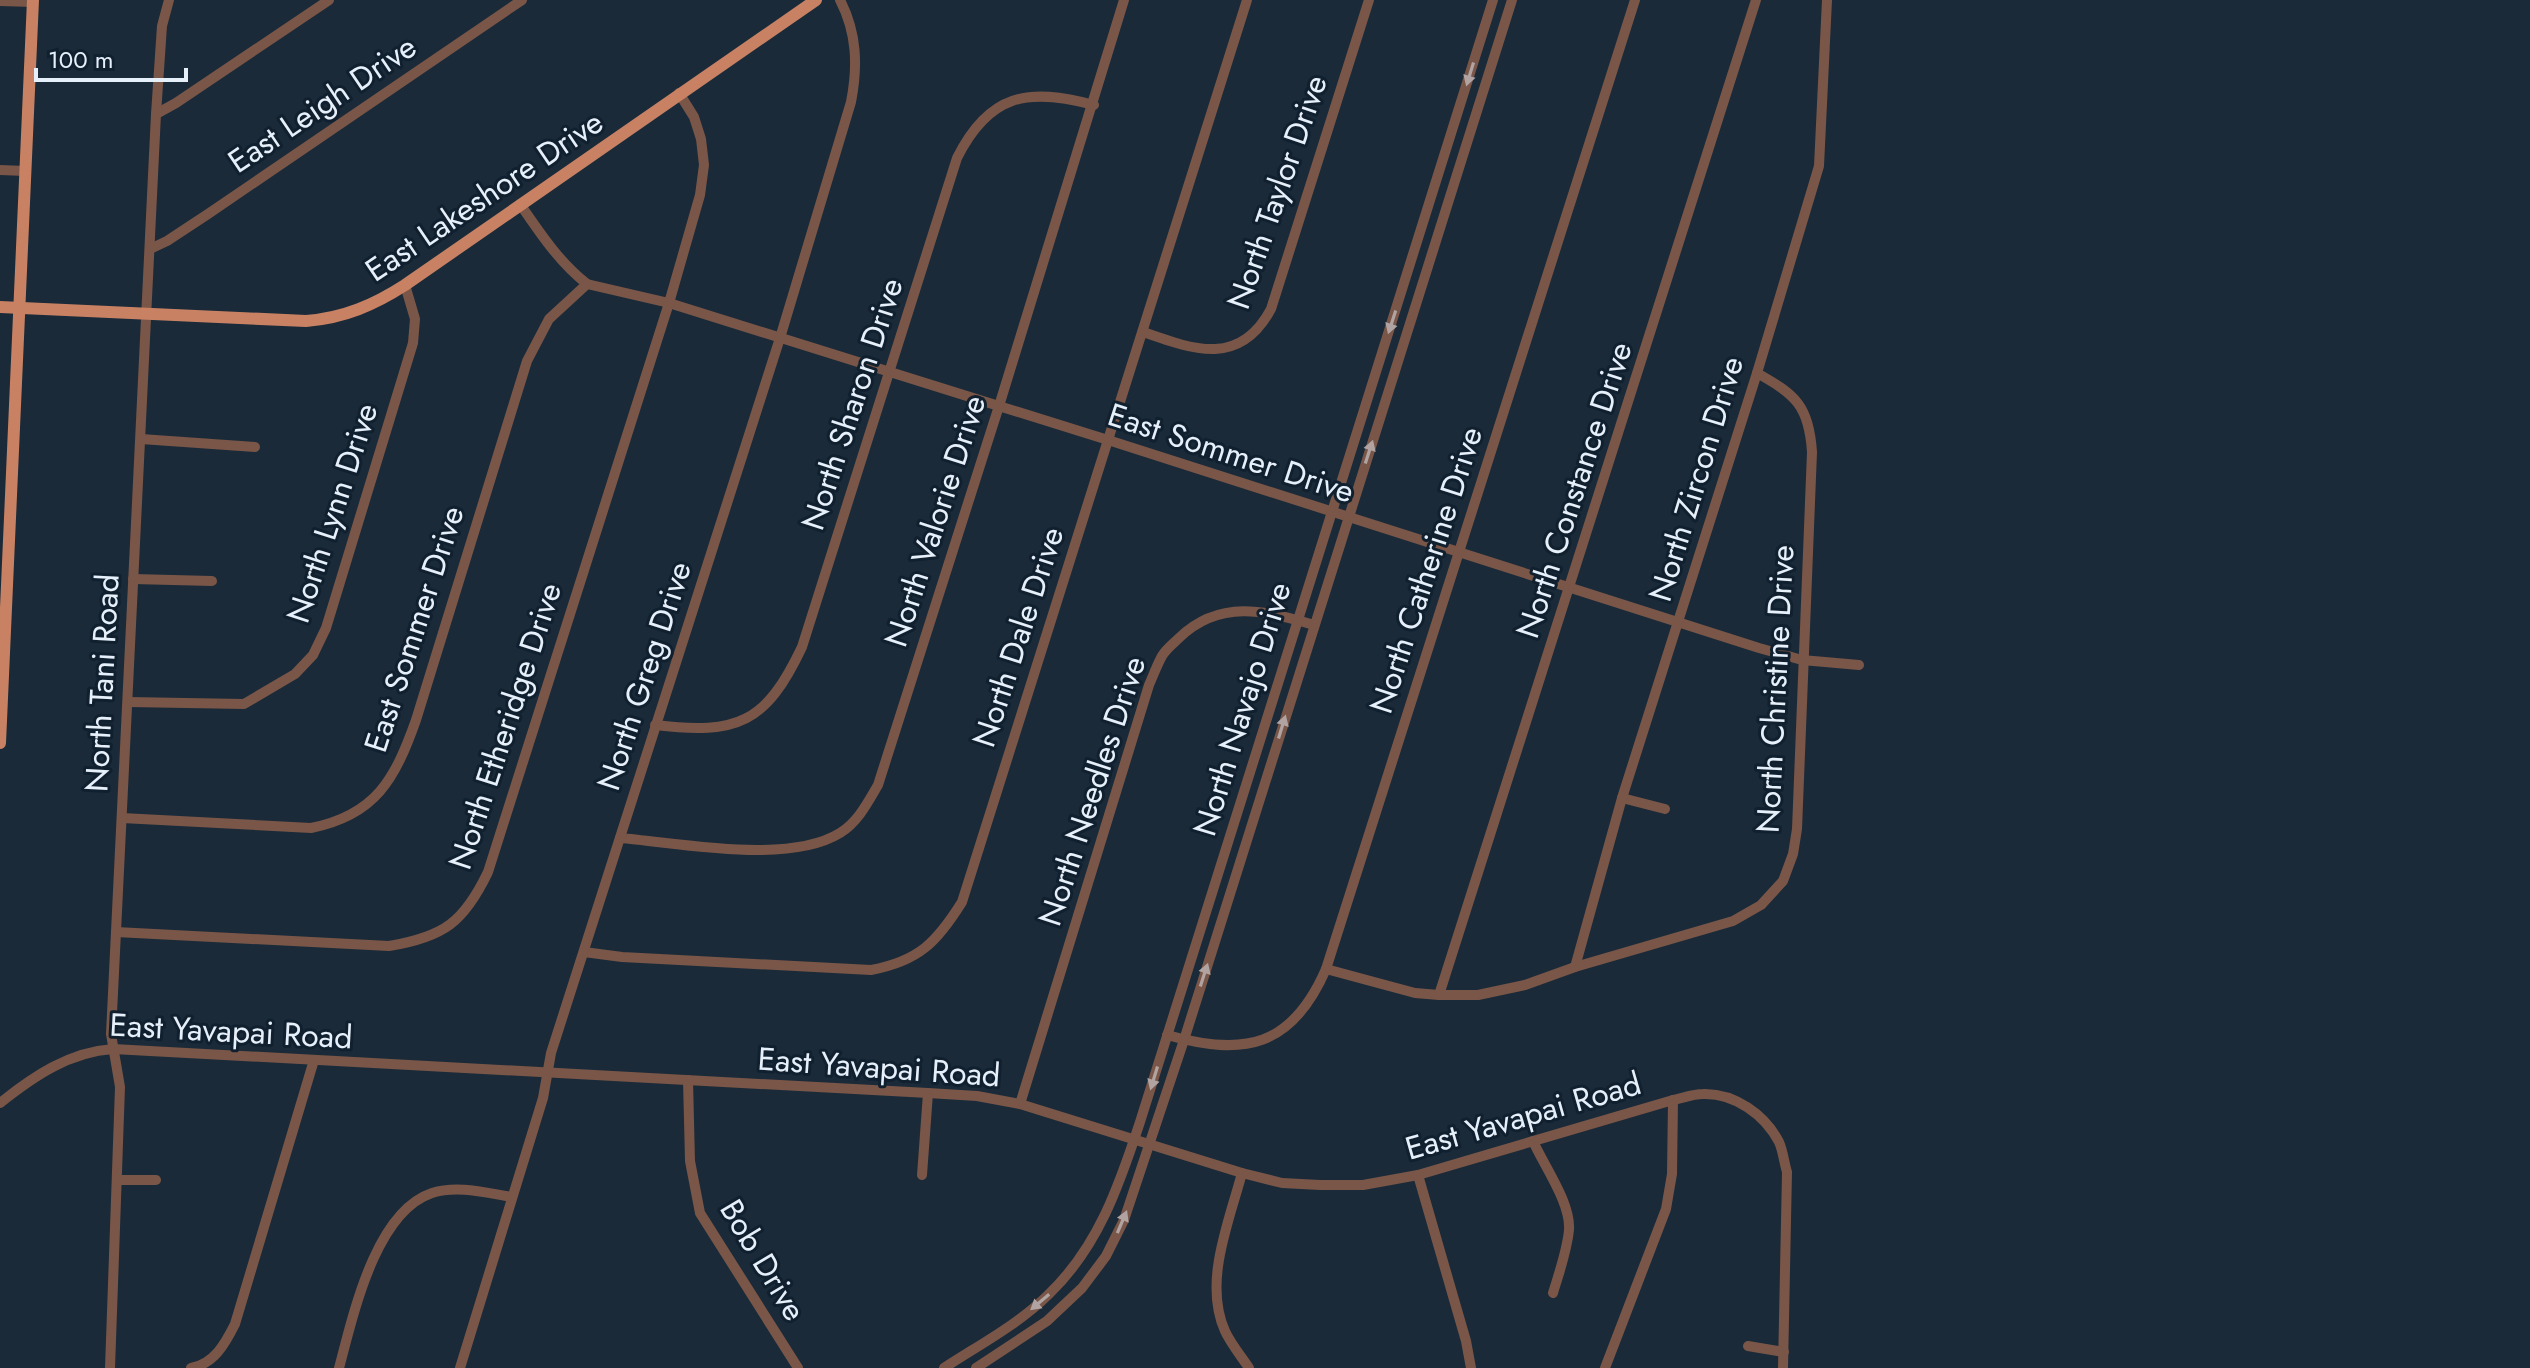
<svg xmlns="http://www.w3.org/2000/svg" width="2530" height="1368" font-family="Jost,sans-serif">
<rect width="100%" height="100%" fill="#1a2a39"/>
<g fill="none" stroke-linecap="round" stroke-linejoin="round">
<g stroke="#795647" stroke-width="10">
<polyline points="0,1 33,2"/>
<polyline points="156,114 176,103 329,0"/>
<polyline points="0,170 26,171"/>
<path d="M520,204c20,29 39,58 67,80"/>
<polyline points="150,249 167,241 208,214 522,0"/>
<path d="M1143,332c51,18 97,35 128,-23l98,-309"/>
<polyline points="141,439 255,447"/>
<polyline points="133,579 212,581"/>
<polyline points="128,702 244,704 295,674 313,655 326,628 413,343 415,319 405,285"/>
<path d="M655,725c83,10 111,-2 147,-78l155,-489c32,-64 71,-71 137,-53"/>
<polyline points="1622,798 1665,809"/>
<path d="M122,818l189,10c65,-13 84,-49 105,-108l111,-359 22,-42 38,-35 82,19 439,137 651,208 43,12 57,5"/>
<path d="M620,838c60,5 168,27 220,-5 18,-11 28,-31 38,-48l121,-379 125,-406"/>
<path d="M116,932l273,14c55,-9 75,-24 99,-74l181,-569 31,-108 4,-30 -3,-26 -7,-22 -15,-24"/>
<path d="M584,952l38,5 249,13c48,-9 66,-28 91,-68l285,-902"/>
<polyline points="1575,967 1622,798 1757,373 1819,166 1827,0"/>
<path d="M1326,969l89,24 24,2h39l47,-10 50,-18 158,-46 28,-16 22,-24 10,-27 4,-25 15,-377c-3,-46 -16,-57 -55,-79"/>
<path d="M1439,995c107,-331 212,-663 317,-995"/>
<path d="M1167,1035c78,22 125,12 159,-66l309,-969"/>
<polyline points="688,1080 690,1161 700,1213 798,1368"/>
<path d="M0,1103c34,-27 69,-51 113,-54l815,44 49,3 43,8 222,69 40,10 38,2h43l55,-10 255,-75c10,-2 20,-6 30,-6 32,-1 62,21 76,48 4,9 5,20 8,30l-4,196"/>
<path d="M1020,1104l129,-419c4,-9 8,-20 13,-29 4,-7 11,-12 17,-18 40,-39 87,-28 135,-13"/>
<path d="M1533,1141c11,25 38,62 36,89 -2,21 -10,43 -16,63"/>
<path d="M1242,1173c-13,49 -39,109 -17,158 6,13 16,25 24,37"/>
<polyline points="922,1175 928,1093"/>
<polyline points="1418,1175 1466,1341 1471,1368"/>
<polyline points="118,1180 156,1180"/>
<polyline points="1748,1346 1784,1352"/>
<polyline points="110,1368 120,1087 111,1034 156,114 162,26 169,0"/>
<path d="M191,1368c23,-4 34,-24 44,-44l79,-264"/>
<path d="M339,1368c14,-52 36,-156 93,-175 26,-8 54,0 80,4"/>
<path d="M460,1368l83,-270 8,-45 229,-715 71,-236c7,-36 6,-69 -11,-102"/>
<path d="M944,1368c35,-23 75,-44 105,-74 49,-47 70,-108 91,-172l353,-1122"/>
<polyline points="976,1368 1047,1321 1082,1288 1106,1256 1124,1220 1184,1040 1512,0"/>
<polyline points="1605,1368 1666,1209 1672,1174 1673,1100"/>
</g>
<g stroke="#c88263" stroke-width="12">
<path d="M0,307l306,14c38,-3 68,-16 99,-36l411,-285"/>
<polyline points="0,743 33,0"/>
</g>
</g>
<defs><path id="oneway-solid" d="M-6-.8H1V-3.2L6.5 0L1 3.2V.8H-6Z" transform="scale(2)"/></defs>
<g fill="#b0a3a1">
<use href="#oneway-solid" transform="translate(1470 74) rotate(107)"/>
<use href="#oneway-solid" transform="translate(1392 322) rotate(108)"/>
<use href="#oneway-solid" transform="translate(1369 452) rotate(-72)"/>
<use href="#oneway-solid" transform="translate(1282 727) rotate(-73)"/>
<use href="#oneway-solid" transform="translate(1204 975) rotate(-72)"/>
<use href="#oneway-solid" transform="translate(1154 1078) rotate(107)"/>
<use href="#oneway-solid" transform="translate(1122 1222) rotate(-67)"/>
<use href="#oneway-solid" transform="translate(1040 1302) rotate(140)"/>
</g>
<g text-anchor="middle" stroke-width="6" stroke-linejoin="round" paint-order="stroke">
<g font-size="32" fill="#e6f0fb" stroke="#11202f">
<text transform="translate(322 104) rotate(-34)" y="11">East Leigh Drive</text>
<text transform="translate(1277 192) rotate(-71)" y="11">North Taylor Drive</text>
<text transform="translate(484 196) rotate(-34)" y="11">East Lakeshore Drive</text>
<text transform="translate(852 404) rotate(-72)" y="11">North Sharon Drive</text>
<text transform="translate(1231 453) rotate(18)" y="11">East Sommer Drive</text>
<text transform="translate(1696 479) rotate(-73)" y="11">North Zircon Drive</text>
<text transform="translate(1574 490) rotate(-72)" y="11">North Constance Drive</text>
<text transform="translate(332 513) rotate(-72)" y="11">North Lynn Drive</text>
<text transform="translate(935 521) rotate(-72)" y="11">North Valorie Drive</text>
<text transform="translate(1426 570) rotate(-72)" y="11">North Catherine Drive</text>
<text transform="translate(414 629) rotate(-72)" y="11">East Sommer Drive</text>
<text transform="translate(1018 637) rotate(-72)" y="11">North Dale Drive</text>
<text transform="translate(644 676) rotate(-72)" y="11">North Greg Drive</text>
<text transform="translate(102 683) rotate(-87)" y="11">North Tani Road</text>
<text transform="translate(1775 689) rotate(-87)" y="11">North Christine Drive</text>
<text transform="translate(1242 709) rotate(-73)" y="11">North Navajo Drive</text>
<text transform="translate(505 726) rotate(-72)" y="11">North Etheridge Drive</text>
<text transform="translate(1092 791) rotate(-72)" y="11">North Needles Drive</text>
<text transform="translate(231 1031) rotate(3)" y="11">East Yavapai Road</text>
<text transform="translate(879 1067) rotate(4)" y="11">East Yavapai Road</text>
<text transform="translate(1523 1116) rotate(-16)" y="11">East Yavapai Road</text>
<text transform="translate(763 1260) rotate(59)" y="11">Bob Drive</text>
</g>
</g>
<path d="M36 68v12h150v-12" fill="none" stroke="#e6f0fb" stroke-width="4"/>
<text x="48" y="68" font-size="24" fill="#e6f0fb" stroke="#11202f" stroke-width="6" paint-order="stroke">100 m</text>
</svg>
